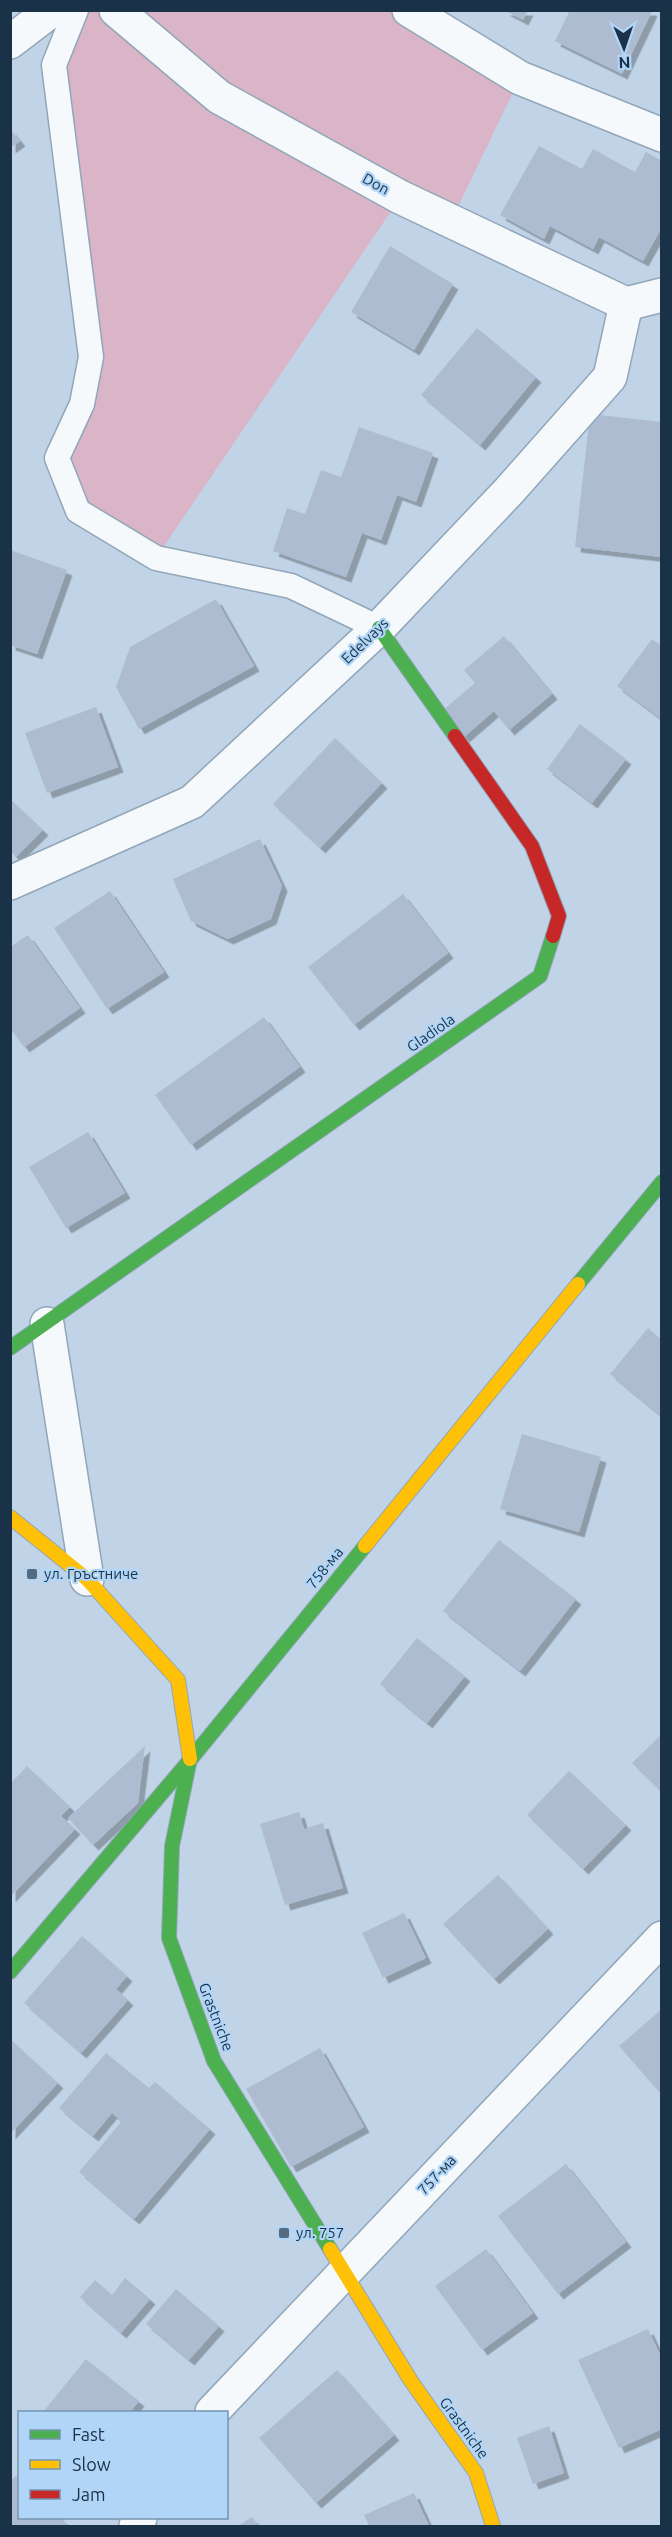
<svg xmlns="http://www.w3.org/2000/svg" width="672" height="2537" font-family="Ubuntu,sans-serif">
<defs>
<filter id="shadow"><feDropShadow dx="5.5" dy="5.5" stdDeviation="0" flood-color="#0004"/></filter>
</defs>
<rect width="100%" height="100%" fill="#c1d4e7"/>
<polygon fill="#dab4c7" points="409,10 520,78 451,221 400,198 156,558 78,511 57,458 91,357 54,65 76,11"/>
<g fill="#aebcd1" filter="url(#shadow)">
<polygon points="504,10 528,10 523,20"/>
<polygon points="570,10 650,10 652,11 622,74 555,41"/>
<polygon points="10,129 20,141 10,148"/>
<polygon points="539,146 582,169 593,149 635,172 646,152 662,161 662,227 643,261 599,237 593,249 550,226 544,239 500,215"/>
<polygon points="390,246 453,284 414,350 351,312"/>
<polygon points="477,328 536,377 480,445 421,395"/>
<polygon points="590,414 662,422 662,557 575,547"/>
<polygon points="359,427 433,453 416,502 397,495 381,540 362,533 346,577 273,551 287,508 305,514 321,470 341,477"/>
<polygon points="10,550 67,570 37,654 10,645"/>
<polygon points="216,599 254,666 139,729 116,687 130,647"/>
<polygon points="504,636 552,694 509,730 494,711 464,737 442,711 475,683 464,670"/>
<polygon points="652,639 662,646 660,718 617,686"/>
<polygon points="96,707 118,767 47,793 25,733"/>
<polygon points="580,724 626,759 592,803 547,769"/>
<polygon points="335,738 382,783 320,848 273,804"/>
<polygon points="10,799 43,830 16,857 10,851"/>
<polygon points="260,839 282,886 271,919 228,939 191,921 173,879"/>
<polygon points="110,891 164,972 107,1009 54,928"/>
<polygon points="403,894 448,953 354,1025 308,967"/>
<polygon points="28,935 80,1008 24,1047 10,1028 10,947"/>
<polygon points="264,1017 300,1067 191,1145 155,1095"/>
<polygon points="88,1132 125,1193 66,1228 29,1167"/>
<polygon points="648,1328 662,1340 660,1415 610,1374"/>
<polygon points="522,1434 601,1457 579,1532 500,1509"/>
<polygon points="499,1540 576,1599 520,1671 443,1611"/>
<polygon points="417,1638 465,1676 427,1723 380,1684"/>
<polygon points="662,1734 662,1792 632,1763"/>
<polygon points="145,1746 138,1803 93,1845 68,1818"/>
<polygon points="27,1766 70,1807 61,1816 75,1829 10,1897 10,1784"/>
<polygon points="569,1771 626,1825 583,1869 527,1815"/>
<polygon points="299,1812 304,1829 323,1823 343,1888 285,1905 260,1824"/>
<polygon points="498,1875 548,1929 494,1979 443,1924"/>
<polygon points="404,1913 426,1958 383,1978 362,1933"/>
<polygon points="82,1936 127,1976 116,1989 128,2000 81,2053 24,2003"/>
<polygon points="662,2009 662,2095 619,2046"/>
<polygon points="10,2039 58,2083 10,2134"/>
<polygon points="320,2048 364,2127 291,2167 246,2089"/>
<polygon points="106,2053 149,2088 155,2082 210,2129 134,2219 79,2172 122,2121 112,2113 93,2136 59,2108"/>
<polygon points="566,2164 626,2242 558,2294 498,2216"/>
<polygon points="486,2249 533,2313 482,2350 435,2286"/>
<polygon points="125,2278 150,2299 121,2333 80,2297 95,2280 112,2295"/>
<polygon points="176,2289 219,2326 189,2360 146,2324"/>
<polygon points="648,2329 662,2359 662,2429 619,2448 578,2360"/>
<polygon points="86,2359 139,2401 130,2412 43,2412"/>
<polygon points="337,2370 394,2435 316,2503 259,2438"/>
<polygon points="549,2426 564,2473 533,2484 517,2438"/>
<polygon points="17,2475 20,2477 20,2518 61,2518 67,2524 64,2526 10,2526 10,2481"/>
<polygon points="414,2493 429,2526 369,2526 364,2515"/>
<polygon points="252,2517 259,2526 238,2526"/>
</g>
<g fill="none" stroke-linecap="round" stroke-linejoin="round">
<g stroke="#91a6b8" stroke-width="27">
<polyline id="lane" points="76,10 54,65 91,357 82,404 57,458 78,511 156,558 291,586 379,628"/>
</g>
<g stroke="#91a6b8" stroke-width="36">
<g id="street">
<polyline points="116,10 219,97 400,197 626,304 662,295"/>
<polyline points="409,10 520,78 662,135"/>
<polyline points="10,42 52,10"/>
<polyline points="10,883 192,802 379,628 509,491 610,377 626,304"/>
<polyline points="47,1324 87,1579"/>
<polyline points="212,2412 662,1938"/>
<polyline points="136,2526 140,2518"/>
</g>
</g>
<g stroke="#91a6b8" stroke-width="16">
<g id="fast">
<polyline points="379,628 455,736"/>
<polyline points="578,1284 662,1182"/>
<polyline points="10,1348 540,976 553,936"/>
<polyline points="190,1759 172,1846 169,1938 214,2061 330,2249"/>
<polyline points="10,1972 190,1760 365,1546"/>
</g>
</g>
<g stroke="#91a6b8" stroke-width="16">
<g id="slow">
<polyline points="10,1517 87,1579 178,1680 190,1759"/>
<polyline points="365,1546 578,1284"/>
<polyline points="330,2249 411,2381 476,2473 493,2526"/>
</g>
</g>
<g stroke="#91a6b8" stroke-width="16">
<polyline id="jam" points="455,736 532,846 559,916 553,936"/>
</g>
<use href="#lane" stroke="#f6f9fb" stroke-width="24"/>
<use href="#street" stroke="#f6f9fb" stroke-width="33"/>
<use href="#fast" stroke="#4caf50" stroke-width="14"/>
<use href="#slow" stroke="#ffc107" stroke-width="14"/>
<use href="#jam" stroke="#c62828" stroke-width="14"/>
</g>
<g fill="#546b80" stroke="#b1d5f7" stroke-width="2">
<rect x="26" y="1568" width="12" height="12" rx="3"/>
<rect x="278" y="2227" width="12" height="12" rx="3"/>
</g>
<g text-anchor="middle" stroke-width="4.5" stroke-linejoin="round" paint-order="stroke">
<g font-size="15" fill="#193248" stroke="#b1d5f7">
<text transform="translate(376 184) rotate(29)" y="5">Don</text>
<text transform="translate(365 641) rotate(-44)" y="5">Edelvays</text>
<text transform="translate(431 1033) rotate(-35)" y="5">Gladiola</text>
<text transform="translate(325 1568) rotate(-51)" y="5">758-ма</text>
<text transform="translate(216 2017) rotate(69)" y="5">Grastniche</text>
<text transform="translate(437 2175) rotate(-47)" y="5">757-ма</text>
<text transform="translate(464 2428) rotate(54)" y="5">Grastniche</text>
</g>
<g font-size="15" fill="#193248" stroke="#b1d5f7" text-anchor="start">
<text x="44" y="1579">ул. Гръстниче</text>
<text x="296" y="2238">ул. 757</text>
</g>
</g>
<rect width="672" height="2537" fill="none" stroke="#193248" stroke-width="24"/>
<rect x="18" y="2411" width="210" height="108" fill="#b1d5f7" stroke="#7494b1" stroke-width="1.5"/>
<rect x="30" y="2430" width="30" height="9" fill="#4caf50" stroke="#7494b1" stroke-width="1.5"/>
<text x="72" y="2441" font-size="18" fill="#193248">Fast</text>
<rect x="30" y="2460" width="30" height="9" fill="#ffc107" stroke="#7494b1" stroke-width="1.5"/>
<text x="72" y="2471" font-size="18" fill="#193248">Slow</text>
<rect x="30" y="2490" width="30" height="9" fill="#c62828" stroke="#7494b1" stroke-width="1.5"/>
<text x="72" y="2501" font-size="18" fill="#193248">Jam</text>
<g transform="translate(624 48) rotate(178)" stroke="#b1d5f7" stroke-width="4.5" paint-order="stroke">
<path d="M0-4.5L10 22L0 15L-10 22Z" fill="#193248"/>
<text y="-9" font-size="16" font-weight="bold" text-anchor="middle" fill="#193248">N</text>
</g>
</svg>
